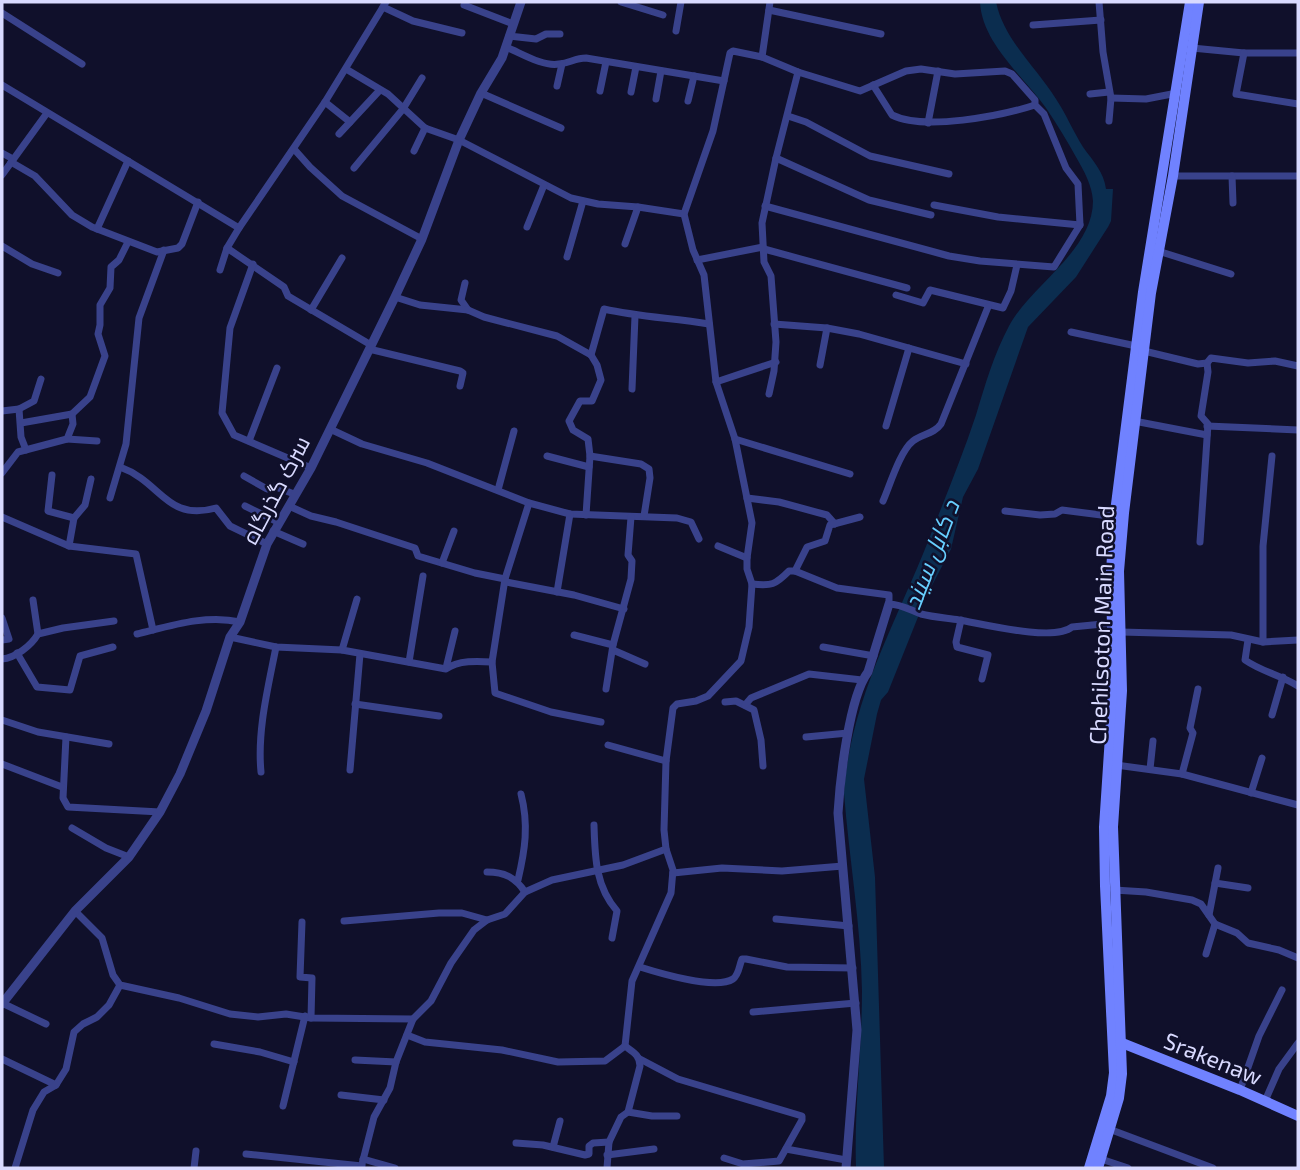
<svg xmlns="http://www.w3.org/2000/svg" width="1300" height="1170" font-family="'Exo 2',Cairo,sans-serif">
<rect width="100%" height="100%" fill="#10102b"/>
<path fill="#0b2d4f" d="M980,2h16c8,38 40,65 60,97 10,15 17,32 27,48 10,14 21,25 23,42h7l-2,32 -3,6 -32,50 -48,50 -50,142 -15,28 -12,52 -25,48 -38,95 -7,8 -4,14 -13,65 11,98 9,291h-28c-2,-59 6,-118 6,-177 -1,-66 -13,-133 -18,-198 6,-92 52,-170 85,-254 16,-41 33,-82 47,-124 9,-30 18,-61 33,-89 21,-40 84,-75 84,-125 -1,-16 -9,-30 -17,-44 -9,-16 -19,-33 -30,-49 -23,-32 -64,-65 -66,-106z"/>
<g fill="none" stroke-linecap="round" stroke-linejoin="round">
<g stroke="#39428b" stroke-width="7">
<polyline points="621,2 663,15"/>
<polyline points="1099,2 1103,52 1111,98 1109,121"/>
<polyline points="464,5 513,24"/>
<polyline points="383,7 413,21 462,33"/>
<polyline points="769,10 881,34"/>
<polyline points="2,13 82,64"/>
<polyline points="1033,25 1101,20"/>
<polyline points="676,31 681,2"/>
<polyline points="509,36 536,39 546,34 560,34"/>
<path d="M506,47c15,6 37,20 53,17 11,-1 16,-6 27,-6l138,23"/>
<polyline points="1192,48 1244,53 1298,53"/>
<polyline points="1244,53 1236,94 1298,104"/>
<polyline points="762,57 770,2"/>
<polyline points="346,69 388,94 425,128 459,140 571,198 598,204 638,207 684,214"/>
<polyline points="2,85 239,228"/>
<path d="M873,85l19,30c32,16 109,1 143,-10"/>
<polyline points="557,86 562,64"/>
<polyline points="600,91 606,62"/>
<polyline points="631,92 636,67"/>
<polyline points="481,93 561,128"/>
<polyline points="1090,94 1109,92"/>
<polyline points="1111,98 1146,99 1177,93"/>
<polyline points="656,99 661,71"/>
<polyline points="688,101 694,76"/>
<polyline points="325,102 350,122"/>
<polyline points="788,116 806,122 870,156 949,174"/>
<polyline points="928,123 938,71"/>
<polyline points="339,134 379,91"/>
<polyline points="294,149 310,167 342,196 422,239"/>
<polyline points="414,151 425,128"/>
<polyline points="2,153 13,159"/>
<polyline points="776,158 869,200 931,215"/>
<polyline points="11,162 35,176 72,215 92,227 157,252 178,248 182,244 198,202"/>
<polyline points="354,168 403,109 422,78"/>
<polyline points="2,175 47,113"/>
<polyline points="1173,176 1298,176"/>
<polyline points="1232,176 1233,203"/>
<polyline points="934,205 998,217 1080,225"/>
<polyline points="527,227 544,185"/>
<polyline points="97,229 128,161"/>
<polyline points="625,244 638,207"/>
<polyline points="2,246 32,264 58,273"/>
<polyline points="227,248 284,287 288,296 371,345"/>
<polyline points="764,249 907,288"/>
<polyline points="1158,251 1231,274"/>
<polyline points="567,257 583,201"/>
<polyline points="697,260 763,247"/>
<polyline points="253,264 230,328 222,413 234,435 311,468"/>
<polyline points="220,270 227,248 239,228 325,102 386,2"/>
<polyline points="465,283 461,300 468,310"/>
<polyline points="896,295 923,303 930,290 1003,308 1011,291 1017,265"/>
<polyline points="395,297 420,305 468,310 484,317 557,336 591,355 597,365 601,380 592,401 580,401 569,421 573,430 588,439 590,456 586,515"/>
<polyline points="311,310 342,258"/>
<polyline points="774,324 827,328 859,334 966,364"/>
<polyline points="1071,332 1136,346"/>
<polyline points="369,349 460,371 463,373 460,386"/>
<polyline points="1144,351 1198,364 1207,363 1211,358 1248,363 1275,361 1298,366"/>
<path d="M591,355l13,-46c35,8 70,9 105,15"/>
<polyline points="820,365 827,328"/>
<polyline points="716,382 776,362"/>
<polyline points="632,389 635,316"/>
<polyline points="769,394 774,371 776,342 771,276 764,262 762,223 776,158 798,72"/>
<polyline points="19,409 21,437 26,450"/>
<polyline points="2,411 19,409 34,401 41,379"/>
<polyline points="1134,421 1207,435"/>
<polyline points="21,423 72,414 90,397 105,356 98,334 100,325 100,305 110,288 111,267 119,260 128,242"/>
<polyline points="886,426 909,348"/>
<polyline points="1207,426 1298,430"/>
<polyline points="330,429 362,444 427,463 529,503 570,514 677,518 691,522 699,539"/>
<polyline points="67,439 97,441"/>
<polyline points="735,439 850,474"/>
<polyline points="249,441 277,368"/>
<polyline points="547,456 589,467"/>
<polyline points="590,456 641,464 649,469 650,478 644,516"/>
<path d="M120,467c42,15 46,55 96,41l14,18 37,18"/>
<polyline points="2,473 18,452 67,439 73,424 72,414"/>
<polyline points="52,475 48,511 74,518 69,546"/>
<polyline points="244,476 267,489 276,487 294,494"/>
<polyline points="498,490 514,431"/>
<polyline points="110,498 126,444 139,318 164,250"/>
<polyline points="747,498 779,502 827,515 835,524"/>
<path d="M883,501c7,-16 17,-50 30,-60 9,-7 21,-7 28,-17l47,-117"/>
<polyline points="245,506 278,522"/>
<polyline points="289,506 311,516 336,522 415,548 418,556 475,573 505,579"/>
<polyline points="1005,511 1040,515 1055,514 1062,510 1109,516 1115,512"/>
<polyline points="2,517 69,546 136,554 153,630"/>
<polyline points="74,518 85,505 91,479"/>
<polyline points="273,531 303,544"/>
<polyline points="1200,542 1208,424 1201,416 1208,372 1207,363"/>
<polyline points="718,546 747,558"/>
<polyline points="442,563 454,531"/>
<path d="M795,571l42,17 52,7v9c12,0 21,6 32,10 12,3 25,4 38,6 24,4 95,22 113,7l41,-4"/>
<polyline points="506,582 574,595 624,609"/>
<path d="M752,584c20,2 23,1 37,-13h6l12,-24 18,-6 5,-16 30,-8"/>
<polyline points="557,592 570,514"/>
<polyline points="33,600 38,634"/>
<polyline points="2,618 9,639 2,640"/>
<polyline points="961,620 956,642 957,647 988,655 982,679"/>
<polyline points="1121,632 1231,635 1263,642 1298,640"/>
<path d="M137,634c33,-8 69,-20 103,-12"/>
<polyline points="574,635 613,645"/>
<path d="M230,637l46,10 66,3 104,19c12,-9 32,-8 46,-7l13,-83 24,-76"/>
<path d="M1248,640l-3,20c17,12 36,15 53,26"/>
<polyline points="1263,642 1263,546 1272,456"/>
<polyline points="823,647 874,656"/>
<polyline points="342,650 357,599"/>
<polyline points="613,650 645,664"/>
<polyline points="17,653 37,687 70,690 80,656 113,647"/>
<path d="M2,659c13,-1 29,-13 36,-25l25,-6 51,-7"/>
<polyline points="409,662 423,576"/>
<polyline points="492,662 495,693 551,712 601,722"/>
<polyline points="446,668 455,631"/>
<polyline points="606,689 613,645 631,579 632,561 628,555 631,517"/>
<polyline points="725,702 736,701 754,710 761,740 763,766"/>
<polyline points="355,704 439,716"/>
<polyline points="745,705 751,698 809,674 862,680"/>
<polyline points="1272,715 1283,677"/>
<polyline points="2,720 38,732 109,744"/>
<polyline points="66,737 63,798 68,807 160,812"/>
<polyline points="806,737 848,733"/>
<polyline points="608,745 666,761"/>
<polyline points="2,764 62,787"/>
<polyline points="1116,765 1182,774 1298,805"/>
<polyline points="1150,769 1153,741"/>
<polyline points="350,770 360,654"/>
<path d="M261,772c-4,-41 7,-84 15,-125"/>
<polyline points="1182,774 1193,733 1190,728 1198,689"/>
<polyline points="1251,793 1262,758"/>
<path d="M594,825c1,31 1,61 23,86l-5,27"/>
<polyline points="72,828 106,848 129,857"/>
<path d="M487,872c18,0 29,6 38,20"/>
<polyline points="673,873 722,868 782,871 843,866"/>
<path d="M518,880c7,-30 11,-55 3,-86"/>
<polyline points="1215,883 1248,888"/>
<polyline points="1114,890 1146,892 1192,900 1201,904 1215,924 1237,933 1248,943 1279,950 1298,958"/>
<polyline points="75,911 102,938 113,975 120,985 179,998 230,1014 258,1017 286,1014 311,1018 413,1019"/>
<polyline points="1209,915 1218,868"/>
<polyline points="776,919 849,926"/>
<polyline points="344,921 439,913 462,913 487,920"/>
<polyline points="302,922 300,977 312,978 311,1018"/>
<polyline points="1206,954 1215,924"/>
<path d="M640,967c19,6 76,23 93,12 6,-4 6,-13 9,-20h4l41,8 66,1"/>
<polyline points="2,1003 46,1024"/>
<polyline points="753,1012 856,1003"/>
<polyline points="407,1035 425,1042 502,1050 558,1062 605,1061 625,1046"/>
<polyline points="214,1044 260,1052 294,1062"/>
<polyline points="625,1046 632,981 671,893 673,870 666,849 664,830 666,761 673,708 677,704 696,701 708,696 741,661 749,627 752,584 747,569 747,558 752,523 735,439 716,382 704,275 693,250 684,214 713,131 730,53 733,51 762,57 798,72 860,91 906,71 921,69 955,74 1005,71 1012,74 1035,100 1035,105 1044,114 1066,168 1078,184 1080,225 1054,267 980,261 949,256 765,206"/>
<polyline points="2,1059 56,1085"/>
<polyline points="640,1059 678,1079 802,1116 802,1120 779,1161 743,1164 724,1158"/>
<polyline points="355,1060 396,1062"/>
<polyline points="1240,1090 1259,1036 1282,990"/>
<polyline points="341,1095 384,1100"/>
<polyline points="1265,1101 1279,1069 1298,1043"/>
<polyline points="283,1106 305,1016"/>
<polyline points="628,1112 652,1116 677,1116"/>
<polyline points="1109,1129 1213,1168"/>
<polyline points="516,1143 543,1145 585,1155 589,1154 589,1146 593,1143 609,1142"/>
<polyline points="553,1147 560,1121"/>
<polyline points="786,1149 846,1160"/>
<polyline points="246,1154 362,1166"/>
<polyline points="607,1155 654,1149"/>
<polyline points="363,1159 395,1168"/>
<polyline points="1101,1159 1128,1168"/>
<polyline points="15,1168 33,1110 44,1092 56,1085 66,1069 74,1032 83,1024 97,1017 109,1005 120,985"/>
<polyline points="194,1168 196,1151"/>
<polyline points="361,1168 374,1117 390,1088 396,1062 413,1019 431,1001 451,963 474,930 487,920 505,914 525,892 552,880 623,865 666,849"/>
<path d="M607,1168l2,-26 12,-25 7,-5 12,-46c0,-11 -7,-14 -15,-20"/>
</g>
<g stroke="#39428b" stroke-width="9">
<polyline points="2,1004 75,911 129,857 160,812 180,774 206,711 230,637 240,622 267,544 311,468 395,297 422,239 459,140 481,93 502,58 521,2"/>
<path d="M846,1168l11,-138 -19,-217c2,-33 11,-116 30,-141l21,-68"/>
</g>
<g stroke="#7082ff" stroke-width="10">
<polyline points="1117,1041 1240,1090 1298,1116"/>
<polyline points="1089,1168 1111,1096 1114,1073 1105,886 1104,827 1113,691 1111,571 1115,512 1143,292 1190,2"/>
<polyline points="1098,1168 1119,1098 1122,1074 1113,827 1122,691 1119,571 1124,513 1151,293 1173,176 1199,2"/>
</g>
</g>
<g text-anchor="middle" stroke-width="5" stroke-linejoin="round" paint-order="stroke">
<g font-size="23" fill="#d9daff" stroke="#10102b">
<text transform="translate(276 490) rotate(-62)" y="8">سرک گذرگاه</text>
<text transform="translate(1102 625) rotate(-88)" y="8">Chehilsoton Main Road</text>
<text transform="translate(1213 1059) rotate(22)" y="8">Srakenaw</text>
</g>
<g font-size="24" font-style="italic" fill="#67cfff" stroke="#10102b">
<text transform="translate(932 555) rotate(-69)" y="8">د کابل سيند</text>
</g>
</g>
<rect width="1300" height="1170" fill="none" stroke="#d9daff" stroke-width="7"/>
</svg>
